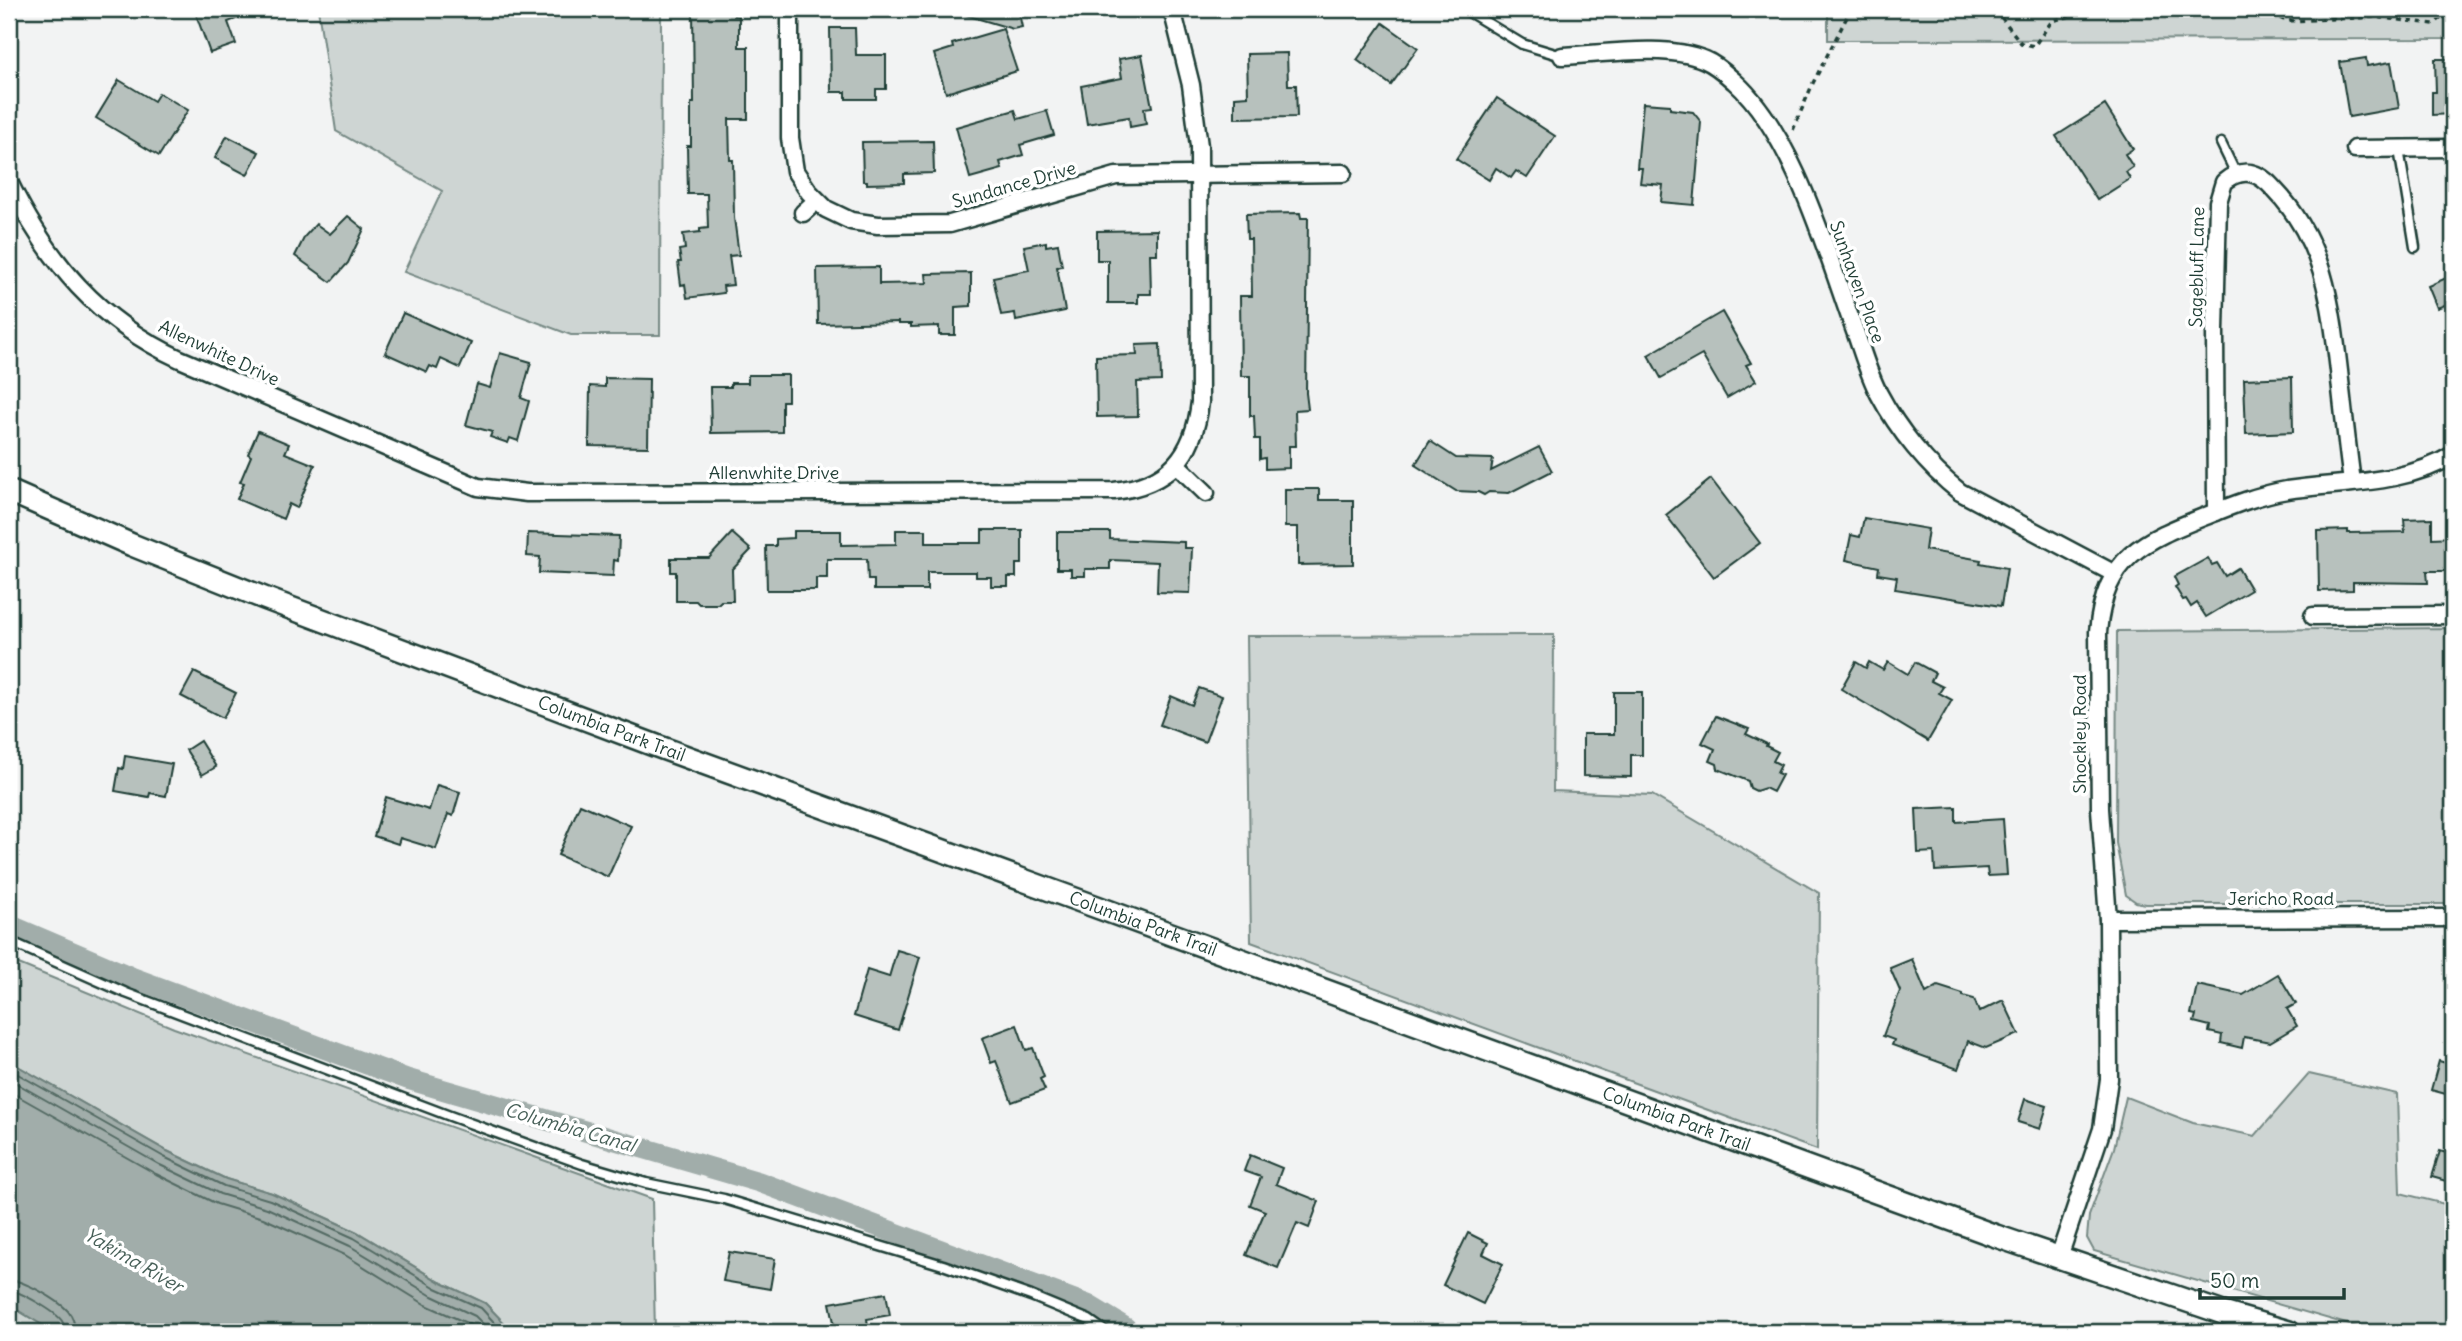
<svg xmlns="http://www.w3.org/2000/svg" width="2462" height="1341" font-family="Delius,sans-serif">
<rect width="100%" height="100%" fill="#f2f3f3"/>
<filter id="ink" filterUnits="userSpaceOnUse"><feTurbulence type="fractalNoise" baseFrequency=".0143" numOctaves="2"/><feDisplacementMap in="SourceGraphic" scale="14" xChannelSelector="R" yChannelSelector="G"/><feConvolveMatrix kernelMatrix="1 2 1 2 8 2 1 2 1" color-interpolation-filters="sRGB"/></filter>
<g filter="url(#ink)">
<g fill="#ced5d3" stroke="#768984" stroke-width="2">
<polygon points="318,9 661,9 660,335 571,335 404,272 442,191 336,131"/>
<polygon points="1828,9 2453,9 2453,39 1828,40"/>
<polygon points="2453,628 2453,904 2146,904 2136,902 2126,895 2116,843 2117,631"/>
<polygon points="1554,635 1553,791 1652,795 1819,893 1817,1150 1251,942 1247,636"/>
<polygon points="9,960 174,1028 652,1199 655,1332 513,1332 485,1303 440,1282 357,1232 272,1193 226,1179 167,1151 9,1061"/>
<polygon points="2309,1074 2397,1094 2400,1193 2453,1206 2453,1332 2374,1332 2094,1251 2087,1238 2089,1216 2114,1148 2126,1097 2193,1123 2255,1136"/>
<polygon points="9,1305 54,1332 9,1332"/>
</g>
<polygon fill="#a1adaa" stroke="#6d807b" stroke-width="2" points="9,1061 167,1151 226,1179 272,1193 357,1232 440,1282 485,1303 513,1332 54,1332 9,1305"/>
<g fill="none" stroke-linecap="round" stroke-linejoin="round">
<g stroke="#536a63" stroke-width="2">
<polyline points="9,1069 164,1157 224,1186 270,1200 354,1238 436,1288 481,1308 503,1332"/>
<polyline points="9,1079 160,1165 220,1194 267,1208 350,1246 432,1296 475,1316 491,1332"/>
<polyline points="9,1091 156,1174 217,1204 263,1218 345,1255 426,1305 469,1324 477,1332"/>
<path d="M9,1280c15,0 49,20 59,31 5,6 7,13 7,21"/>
<path d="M9,1290c11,1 47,22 53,31 3,5 2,6 3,11"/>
</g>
<polyline stroke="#a1adaa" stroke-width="21" points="9,925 131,977 407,1079 759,1182 1088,1305 1126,1328 1129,1332"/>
</g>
<g fill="#b7c1bd" stroke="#1f3d34" stroke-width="2">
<polygon points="194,9 258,9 259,10 228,22 236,44 210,53"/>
<polygon points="693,9 734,9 734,16 739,16 739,47 748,47 748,119 729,119 730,160 733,160 734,218 739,255 729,256 733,285 723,286 724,293 687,298 685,284 681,285 678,262 681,262 679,250 685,249 683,234 700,232 700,229 708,228 707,194 688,194 687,146 691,146 691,103 694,103"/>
<polygon points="960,9 1018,9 1022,27 1013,29 959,13"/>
<polygon points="1383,23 1418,48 1391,85 1357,60"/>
<polygon points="830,28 855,28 856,55 886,55 886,89 876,89 876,99 846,99 846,92 831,92"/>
<polygon points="1003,29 1017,71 946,93 934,54 953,48 952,44"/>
<polygon points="1287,53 1288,85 1296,85 1297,117 1235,118 1235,97 1248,96 1247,54"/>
<polygon points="1142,55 1152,107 1144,108 1146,124 1130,127 1129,117 1087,124 1081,86 1122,78 1119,59"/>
<polygon points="2366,58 2367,66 2391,62 2399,108 2349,117 2340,62"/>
<polygon points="2435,59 2453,59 2453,114 2432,115 2432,92 2436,92"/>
<polygon points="119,80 154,101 159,93 188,110 159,156 96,118"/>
<polygon points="1497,98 1555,136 1527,178 1516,171 1511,178 1496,168 1489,180 1456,159"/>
<polygon points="1643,103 1670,105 1670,109 1693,112 1701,122 1694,205 1661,202 1663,185 1640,183 1642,168 1637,168"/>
<polygon points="2105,105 2133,149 2125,154 2133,167 2126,172 2130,179 2097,200 2056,136"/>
<polygon points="1015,110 1018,119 1047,111 1054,135 1020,145 1023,155 1000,162 1002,169 970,178 956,127"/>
<polygon points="227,136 259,152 247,175 215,158"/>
<polygon points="933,141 934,173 904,174 904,183 867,184 867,181 863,181 862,142"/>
<polygon points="1300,213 1301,218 1308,218 1306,393 1308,409 1295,410 1296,446 1289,446 1289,468 1265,469 1265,458 1260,459 1260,439 1255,439 1254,416 1250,416 1250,376 1241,376 1240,296 1252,296 1251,239 1247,239 1246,214"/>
<polygon points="348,216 364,229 348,263 331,282 295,256 305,236 316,224 330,234"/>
<polygon points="1157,230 1157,254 1150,254 1151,294 1138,294 1138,303 1108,303 1108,260 1097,260 1097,231"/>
<polygon points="1046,242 1046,246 1058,244 1062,266 1057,267 1065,311 1016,321 1015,313 1001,315 993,277 1029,270 1024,246"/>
<polygon points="879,267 879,284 927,283 926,274 971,273 971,306 955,307 955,335 939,335 939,326 911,327 911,324 898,324 898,322 818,324 817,268"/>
<polygon points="2453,275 2453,302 2437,308 2428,286"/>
<polygon points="1722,312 1751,363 1746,365 1756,381 1727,398 1702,355 1661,378 1648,355"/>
<polygon points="403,313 471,343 460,368 441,359 437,369 430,366 427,372 385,353"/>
<polygon points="1160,344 1161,381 1137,382 1138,416 1097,417 1096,356 1137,355 1136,345"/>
<polygon points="500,353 531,362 521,398 529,401 518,441 510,438 508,443 490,437 492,432 466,425 477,384 490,388"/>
<polygon points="748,375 788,375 788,401 782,401 782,432 711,433 710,387 731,387 731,383 748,383"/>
<polygon points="2292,377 2293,432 2246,434 2244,379"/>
<polygon points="605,378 649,379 648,447 589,446 590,386 605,387"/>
<polygon points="258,431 289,444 285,453 315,465 297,508 289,504 283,519 237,499 244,483 240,482 251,456 248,454"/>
<polygon points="1430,441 1456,458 1493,459 1491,471 1539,447 1552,471 1509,493 1489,492 1484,495 1478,492 1456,491 1415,465"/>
<polygon points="1711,479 1760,543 1714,577 1666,515"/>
<polygon points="1285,489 1319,489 1319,500 1353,500 1353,564 1298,565 1298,527 1285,527"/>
<polygon points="1864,518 1928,529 1925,550 1981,560 1980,563 2007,568 2001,606 1895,589 1897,577 1878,574 1879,567 1846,560 1851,535 1860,537"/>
<polygon points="2432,518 2432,538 2453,537 2453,571 2427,571 2428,583 2353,582 2353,590 2319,591 2318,531 2348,530 2348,533 2405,532 2404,519"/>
<polygon points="896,530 926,530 926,543 982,543 982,530 1022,530 1022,564 1016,564 1016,577 1008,577 1008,586 991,586 991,577 976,577 976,572 927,572 927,590 874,590 874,580 868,580 867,559 827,559 827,578 816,578 816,590 767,590 766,546 776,546 776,539 794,538 794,531 841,531 841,545 896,544"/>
<polygon points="1057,532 1110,532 1110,539 1184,542 1184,548 1192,548 1190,593 1157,592 1158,562 1110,560 1110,569 1085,569 1085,576 1071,576 1071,569 1057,569"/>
<polygon points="528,533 619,536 618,561 614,560 613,576 539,573 540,557 527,556"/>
<polygon points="732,533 751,550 732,570 733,601 721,601 718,604 699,604 696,601 676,601 676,572 671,572 671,558 709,558"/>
<polygon points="2208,558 2212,565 2217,563 2225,576 2238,568 2251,590 2206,617 2197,603 2191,607 2186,599 2183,600 2175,587 2178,585 2174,577"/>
<polygon points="1856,662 1866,668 1869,662 1883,670 1888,662 1908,674 1915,662 1935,673 1931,681 1943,687 1939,693 1952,700 1928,741 1841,689"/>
<polygon points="194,672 236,693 223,718 181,696"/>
<polygon points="1199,688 1222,696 1205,742 1160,725 1171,696 1192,705"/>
<polygon points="1614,692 1642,692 1642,755 1631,755 1631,777 1583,776 1583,734 1614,734"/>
<polygon points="1716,716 1749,729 1746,734 1767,744 1766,746 1778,752 1773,761 1781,765 1777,773 1782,775 1773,792 1765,788 1756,791 1750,788 1748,781 1718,769 1717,764 1710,761 1715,749 1702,743"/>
<polygon points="200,741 216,767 202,775 186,750"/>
<polygon points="125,756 172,764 166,796 150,793 149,797 115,791 119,768 123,769"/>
<polygon points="437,785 460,792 453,816 448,814 436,849 400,838 398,844 374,836 386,797 429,810"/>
<polygon points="580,804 631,826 608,877 558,855"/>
<polygon points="1956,807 1956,822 2003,819 2007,875 1988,876 1987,868 1935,871 1934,852 1918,853 1916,809"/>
<polygon points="897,950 920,957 898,1030 854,1016 867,970 889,977"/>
<polygon points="1912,959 1926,993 1938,986 1963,994 1963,996 1974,999 1979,1012 2003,1000 2019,1034 1986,1048 1968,1041 1958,1069 1892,1045 1894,1040 1883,1036 1900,991 1890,968"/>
<polygon points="2278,974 2296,1004 2287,1009 2297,1026 2270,1042 2244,1037 2242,1048 2221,1043 2222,1035 2209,1032 2210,1026 2194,1022 2196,1015 2191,1014 2197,985 2243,995"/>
<polygon points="1017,1025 1026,1050 1033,1048 1044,1077 1040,1079 1045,1090 1012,1102 996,1061 991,1063 982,1038"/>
<polygon points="2439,1061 2453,1065 2453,1096 2431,1090"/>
<polygon points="2025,1099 2047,1106 2040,1129 2018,1122"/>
<polygon points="2440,1151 2453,1155 2453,1183 2432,1177"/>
<polygon points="1250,1155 1282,1168 1276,1184 1319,1201 1309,1228 1297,1223 1278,1268 1246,1255 1265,1211 1250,1205 1261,1177 1244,1171"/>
<polygon points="1468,1233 1488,1243 1483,1254 1503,1264 1483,1304 1443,1285"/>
<polygon points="729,1252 775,1259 770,1289 723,1281"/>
<polygon points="886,1293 890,1315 867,1319 869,1332 836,1332 830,1303"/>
</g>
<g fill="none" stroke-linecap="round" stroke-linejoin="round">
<g stroke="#1f3d34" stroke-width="13">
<g id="service">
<polyline points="1464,9 1522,44 1562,56"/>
<polyline points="2221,143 2236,174"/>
<polyline points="2399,149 2415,247"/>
<polyline points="9,941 126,993 450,1116 582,1164 646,1183 724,1199 943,1265 1031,1296 1089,1320 1106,1332"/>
</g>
</g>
<g stroke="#1f3d34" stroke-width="21">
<g id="minor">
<polyline points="790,9 790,138 795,171 809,192 826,209 851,221 878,225 950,224 1116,176 1343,173"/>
<path d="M1562,56c43,-2 104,-13 143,4 12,5 21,14 30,22 60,54 93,176 121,252 7,20 13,41 23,60 19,36 49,73 81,98l155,82"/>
<polyline points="2355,149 2453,148"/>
<path d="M9,182c39,80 89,139 171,177l298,128 49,6 587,-2c54,-6 80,-35 86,-89l-1,-256 -8,-61 -19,-76"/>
<polyline points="803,213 816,201"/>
<polyline points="1176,464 1206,493"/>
<path d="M2216,512l-1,-181 3,-129 6,-20c19,-16 35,-10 50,7 50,52 57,113 65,182 4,37 8,74 13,111"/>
<polyline points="2313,616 2453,615"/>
<polyline points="2108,919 2453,918"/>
<path d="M2059,1257l43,-128 7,-50 -1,-160 -8,-110 -2,-177c7,-76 45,-91 108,-116 27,-11 52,-21 81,-26 55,-8 118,-5 166,-35"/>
</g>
</g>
<g stroke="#1f3d34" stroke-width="26">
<g id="secondary">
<path id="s1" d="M9,491l123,54 132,53 390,147 1342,491 227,77 66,19"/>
</g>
</g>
<g stroke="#1f3d34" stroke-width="3.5" stroke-dasharray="5 5" stroke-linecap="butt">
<polyline points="1995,9 2021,43 2034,46 2052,21 2096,9"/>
<polyline points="2262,9 2286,21 2375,17 2434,24 2447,13 2449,9"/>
<polyline points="1793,130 1813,83 1851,9"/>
</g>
<use href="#service" stroke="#fff" stroke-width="8"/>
<use href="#minor" stroke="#fff" stroke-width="16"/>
<use href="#secondary" stroke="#fff" stroke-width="21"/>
</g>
</g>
<g text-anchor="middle" stroke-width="7" stroke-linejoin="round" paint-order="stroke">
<g font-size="18" fill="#1f3d34" stroke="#fff">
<text transform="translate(1014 185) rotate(-16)" y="6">Sundance Drive</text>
<text transform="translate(2197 267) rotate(-89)" y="6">Sagebluff Lane</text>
<text transform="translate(1857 282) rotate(70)" y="6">Sunhaven Place</text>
<text transform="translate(219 353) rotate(25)" y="6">Allenwhite Drive</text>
<text x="774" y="479">Allenwhite Drive</text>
<text dy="6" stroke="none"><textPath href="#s1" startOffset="648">Columbia Park Trail</textPath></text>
<text transform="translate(2080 734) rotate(-90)" y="6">Shockley Road</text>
<text x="2281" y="905">Jericho Road</text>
<text dy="6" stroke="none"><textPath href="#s1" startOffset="1214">Columbia Park Trail</textPath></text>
<text dy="6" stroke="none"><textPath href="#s1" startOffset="1782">Columbia Park Trail</textPath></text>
</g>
<g font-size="19" font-style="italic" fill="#465f57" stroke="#fff">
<text transform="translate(570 1127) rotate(16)" y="7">Columbia Canal</text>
<text transform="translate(134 1260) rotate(30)" y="7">Yakima River</text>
</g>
</g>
<rect width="2462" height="1341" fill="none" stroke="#fff" stroke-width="35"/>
<rect x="18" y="18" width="2427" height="1306" fill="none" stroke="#1f3d34" stroke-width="2.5" filter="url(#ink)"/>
<path d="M2200 1288v10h144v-10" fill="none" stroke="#1f3d34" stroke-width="3.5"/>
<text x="2210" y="1288" font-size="21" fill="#1f3d34" stroke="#ffffff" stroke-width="5" paint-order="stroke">50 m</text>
</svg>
